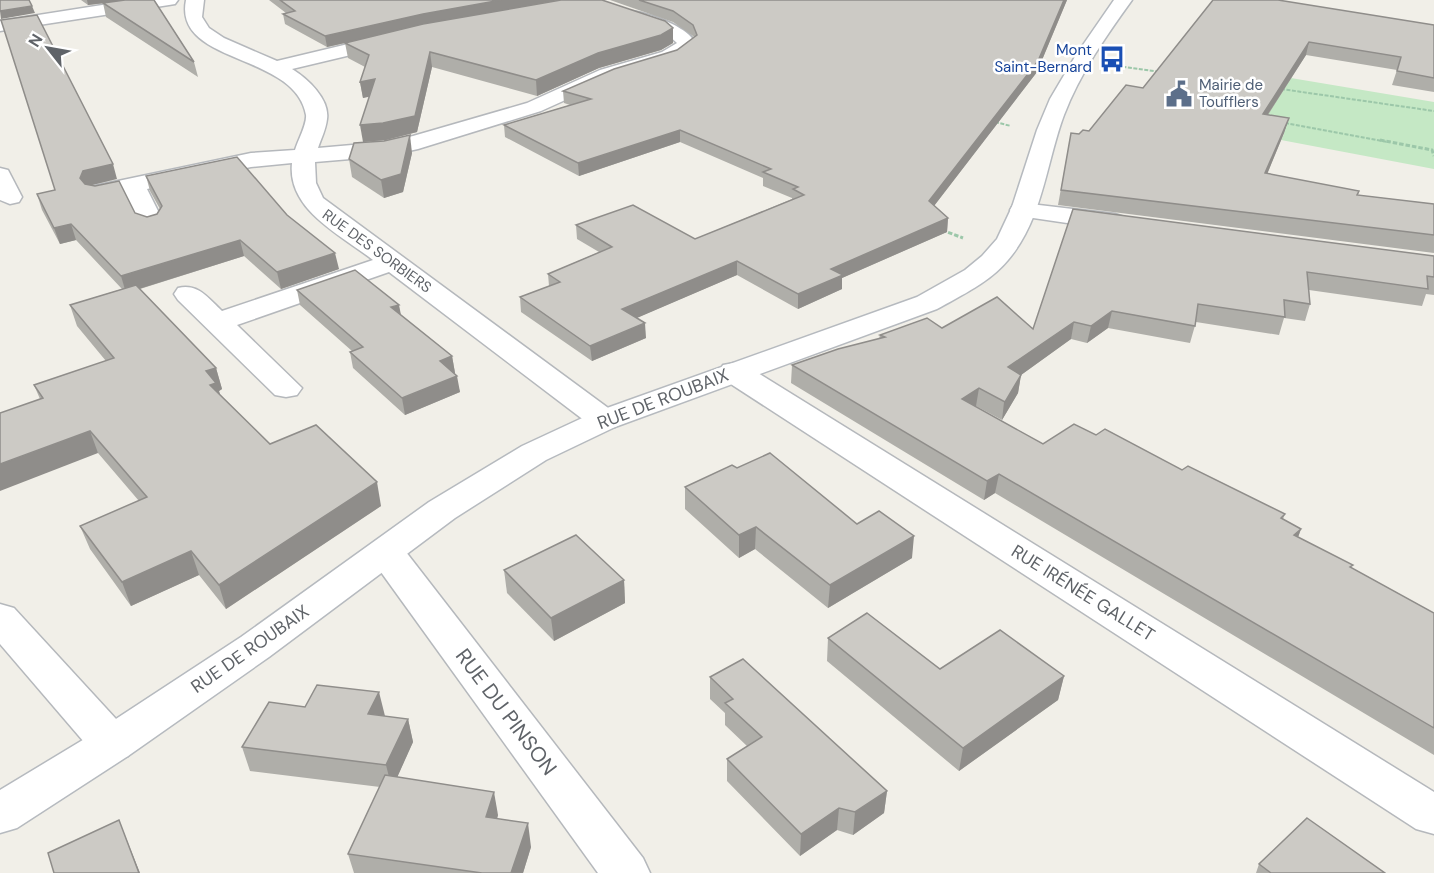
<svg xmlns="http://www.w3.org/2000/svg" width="1434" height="873" font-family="'DM Sans',sans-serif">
<rect width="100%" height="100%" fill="#f1efe8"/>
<polygon fill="#c5e8c5" points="1189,61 1434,102 1434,169 1281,140 1284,134"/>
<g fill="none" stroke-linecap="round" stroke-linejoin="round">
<g stroke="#b5b8bc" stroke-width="3">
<g id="street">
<polygon points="134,0 178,0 175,4 169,5 0,31 0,21"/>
<path d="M186,0h18l-2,17 7,11 15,10 53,23 113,-27 7,2 2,4 -2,4 -105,25c15,9 38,30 35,50 -1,10 -6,20 -9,29l68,-6 27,-6 114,-33 73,-33 62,-18 15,-9 -10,-9 -43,-15 -3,-4 3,-4c14,-3 71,17 71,34l-19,15 -62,18 -73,33 -123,38 -32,7 -71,6 1,21 7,15 292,215 5,7 -5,7 -11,3 -11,-3 -204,-155 -152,53 65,63 -5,7 -11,2 -11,-2 -97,-95 -4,-6 4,-6c20,-5 30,10 44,23l151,-51c-32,-25 -86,-50 -81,-97l-41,4 -104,22 17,34 -4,5 -9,3 -9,-3 -17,-34 -26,5 -9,-2 -3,-5 3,-5 9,-2 152,-32 44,-3c3,-10 12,-26 11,-35 -11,-63 -133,-50 -120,-115z"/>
<polygon points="0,168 8,170 22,197 19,202 10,204 0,200"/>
<polygon points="1022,203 1115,214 1124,217 1128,222 1124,227 1115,230 1013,215 1010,210 1013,205"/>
<polygon points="734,363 745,365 1434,792 1434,834 1416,829 723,379 719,372 723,365"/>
<polygon points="386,540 399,543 643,858 650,873 598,873 373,561 367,552 373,543"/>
<polygon points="0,604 14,608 128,732 134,744 128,756 112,761 96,756 0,644"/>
</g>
</g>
<g stroke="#b6babf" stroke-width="3">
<path id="secondary" d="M1114,0h18c-26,36 -52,73 -68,115 -18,48 -21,104 -56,145 -18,22 -46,35 -71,49l-322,118 -69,33 -91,58 -186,139 -141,99 -111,72 -17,5v-43l96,-58 145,-95 188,-135 93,-56 71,-33 324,-116 48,-27 17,-14 15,-17 15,-32 25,-77 13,-31 26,-44z"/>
</g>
<g stroke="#9cc7a9" stroke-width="2" stroke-dasharray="4 1.5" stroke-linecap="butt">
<polyline points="1117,66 1161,72"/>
<polyline points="1281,89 1434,111"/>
<polyline points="995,122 1011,126"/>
<polyline points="1285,123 1388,142"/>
</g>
<g stroke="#9cc7a9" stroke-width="3" stroke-dasharray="4.5 2" stroke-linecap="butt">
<polyline points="1380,140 1432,150 1434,156"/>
<polyline points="942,230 963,238"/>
</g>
<use href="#street" fill="#fff" fill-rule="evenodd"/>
<use href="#secondary" fill="#fff" fill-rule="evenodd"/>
</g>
<g fill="#afaea9">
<polygon points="81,0 154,0 194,62 198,77 106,17 103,3 107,3 88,5"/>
<polygon points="269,0 559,0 673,43 661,50 599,68 537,96 432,67 417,132 386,140 363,142 369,96 363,98 360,82 365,67 348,58 345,43 327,47 285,24 283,14 286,13"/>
<polygon points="610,0 1067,0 1037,72 934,206 948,218 947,232 842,278 842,289 798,309 737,275 636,318 646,338 592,361 521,312 520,297 549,286 548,274 599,252 577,239 576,225 695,239 792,199 792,198 763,186 763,178 680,142 579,176 505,137 504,125 570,105 564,103 563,91 677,50 694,37 693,36 673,22"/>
<polygon points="1213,0 1434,25 1434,92 1392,85 1397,70 1306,55 1268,115 1289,118 1284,133 1267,174 1359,191 1358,195 1434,204 1434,253 1058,205 1071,133 1079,134 1089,131 1143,88"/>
<polygon points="412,153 403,192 384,198 352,177 349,159"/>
<polygon points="146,176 287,215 339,269 281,289 244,256 140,289 216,368 222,389 219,391 220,395 270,444 381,506 226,609 199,575 131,606 90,549 80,526 139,501 98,453 40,399 34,385 106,361 77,326 70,305 122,289 76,240 60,244 42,210 37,194 117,179 91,185 135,213 147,217 157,214 160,209 150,191"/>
<polygon points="1073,209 1434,256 1434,295 1426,294 1422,306 1309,290 1310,304 1305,321 1284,318 1279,335 1196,322 1190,343 1108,328 1087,343 1071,339 1021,375 1018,393 1002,420 976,406 975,407 1043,444 1096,435 1285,514 1283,519 1301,529 1298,537 1352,568 1434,613 1434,755 995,493 984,500 791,383 792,365 879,339 880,335 942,328 1033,329"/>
<polygon points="297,290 452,356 455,373 454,373 460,392 405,415 353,368 350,352 352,351 300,305"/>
<polygon points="737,468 857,524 912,558 828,608 755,549 739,558 685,509 685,487"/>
<polygon points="504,570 624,580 625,603 554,641 507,593"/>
<polygon points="828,638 940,669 1064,676 1058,700 959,771 827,661"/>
<polygon points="710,677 887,791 884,813 853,835 837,830 800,856 727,781 727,759 747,746 725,725 725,713 710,699"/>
<polygon points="408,719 413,742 397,777 498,815 497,819 531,847 523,873 354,873 348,854 380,787 250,771 242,747"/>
<polygon points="1259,864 1385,873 1256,873"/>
</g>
<g fill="#8f8d8a">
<polygon points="87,0 128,0 88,5"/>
<polygon points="501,0 559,0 424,25 327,47 325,36 423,14"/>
<polygon points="1064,0 1067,0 1037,72 927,215 929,201"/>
<polygon points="32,6 35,13 1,19 0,11"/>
<polygon points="673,28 673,43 661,50 599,68 537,96 536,80 598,53"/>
<polygon points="1309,42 1306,55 1259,128 1263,114"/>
<polygon points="430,52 432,67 417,132 386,140 363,142 360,125"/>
<polygon points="375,79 378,95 363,98 360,82"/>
<polygon points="1289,118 1284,133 1261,189 1265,173"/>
<polygon points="680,130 680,142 579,176 578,163"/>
<polygon points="410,135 412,153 403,192 384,198 381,180"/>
<polygon points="113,164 117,179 88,186 85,193 80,178 83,171"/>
<polygon points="948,218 947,232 842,278 842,289 798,309 798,294 831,269"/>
<polygon points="71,224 76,240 60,244 54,228"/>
<polygon points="240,240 244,256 126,293 121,276"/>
<polygon points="335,253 339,269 281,289 277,272"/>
<polygon points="737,261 737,275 623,324 622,309"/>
<polygon points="399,305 402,320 391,307"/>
<polygon points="1112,311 1108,328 1087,343 1091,326"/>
<polygon points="1074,322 1071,339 1021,375 1018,393 1002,420 1008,367"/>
<polygon points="645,323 646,338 592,361 590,346"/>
<polygon points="452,356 455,373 442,378 440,361"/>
<polygon points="216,368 222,389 219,391 223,405 216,407 206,371"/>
<polygon points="457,376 460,392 405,415 402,398"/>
<polygon points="979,388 976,406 959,418 962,399"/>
<polygon points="90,431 98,453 0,491 0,464"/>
<polygon points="999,474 995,493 984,500 987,481"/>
<polygon points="377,482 381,506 226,609 219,585"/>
<polygon points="756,527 755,549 739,558 739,535"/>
<polygon points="1301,529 1294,548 1294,535"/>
<polygon points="914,536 912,558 828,608 830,585"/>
<polygon points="191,551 199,575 131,606 122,582"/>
<polygon points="624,580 625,603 554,641 551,618"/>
<polygon points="1064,676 1058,700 959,771 963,748"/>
<polygon points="379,692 385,716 368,714"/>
<polygon points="408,719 413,742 392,789 386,765"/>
<polygon points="887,791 884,813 853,835 855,812"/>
<polygon points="494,792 498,815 490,841 486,817"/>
<polygon points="839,808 837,830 800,856 801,834"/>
<polygon points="119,820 124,833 140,873 139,873"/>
<polygon points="528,823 531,847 523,873 511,873"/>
</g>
<g fill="#cccac5" stroke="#8f8d8a" stroke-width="1.5">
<polygon points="0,0 29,0 32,6 0,11"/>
<polygon points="125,0 154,0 194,62 103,3"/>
<polygon points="280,0 501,0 423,14 325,36 283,14 295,11"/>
<polygon points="561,0 602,0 665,21 673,28 661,35 598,53 536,80 430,52 415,116 383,123 360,125 375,79 360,82 369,55 345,43 423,24"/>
<polygon points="639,0 1064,0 1038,61 929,201 948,218 831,269 843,275 798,294 737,261 622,309 645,323 590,346 520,297 560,282 548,274 612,247 576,225 633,205 695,239 804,195 793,189 798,187 763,172 771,169 680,130 578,163 504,125 591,99 563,91 614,69 677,50 697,35 693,25 673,11"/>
<polygon points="1213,0 1278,0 1434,25 1434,78 1397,71 1401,57 1309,42 1263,114 1289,118 1265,173 1359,191 1357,195 1434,204 1434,235 1061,190 1071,133 1079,134 1083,130 1089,131 1126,85 1143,88"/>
<polygon points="37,15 113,164 83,171 80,178 85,184 95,186 119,181 135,213 147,217 157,214 162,206 146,176 237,157 287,215 335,253 277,272 240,240 121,276 71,224 54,228 37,194 55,190 1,20"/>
<polygon points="410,135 401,174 381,180 349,159 354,143 384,141"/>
<polygon points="1073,209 1434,256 1434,277 1427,276 1428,289 1307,272 1310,304 1284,300 1285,317 1198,304 1195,326 1112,311 1091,326 1074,322 1008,367 1021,375 1005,402 979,388 962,399 1043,444 1074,424 1096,435 1105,429 1182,470 1188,466 1285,514 1281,518 1301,529 1294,535 1353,565 1350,567 1434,613 1434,728 999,474 987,481 792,365 838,349 885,337 880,335 927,318 942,328 997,297 1033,329"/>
<polygon points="355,270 399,305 391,307 452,356 440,361 457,376 402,398 350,352 363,347 297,290"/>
<polygon points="136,285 216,368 206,371 216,383 210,385 270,444 316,425 377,482 219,585 191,551 122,582 80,526 147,497 90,431 0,464 0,413 43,398 34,385 114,358 70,305"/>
<polygon points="770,453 857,524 879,511 914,536 830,585 756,527 739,535 685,487 732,465 737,468"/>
<polygon points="576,535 624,580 551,618 504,570"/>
<polygon points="867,613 940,669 1000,630 1064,676 963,748 828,638"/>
<polygon points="743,659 887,791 855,812 839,808 801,834 727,759 762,737 725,703 733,699 710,677"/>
<polygon points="317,685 379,692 368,714 408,719 386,765 242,747 269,702 305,707"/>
<polygon points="385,775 494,792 486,817 528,823 511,873 482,873 348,854"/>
<polygon points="1307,818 1385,873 1271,873 1259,864"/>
<polygon points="119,820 139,873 54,873 48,853"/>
</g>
<defs>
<g id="bus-bare" transform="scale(2.07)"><path d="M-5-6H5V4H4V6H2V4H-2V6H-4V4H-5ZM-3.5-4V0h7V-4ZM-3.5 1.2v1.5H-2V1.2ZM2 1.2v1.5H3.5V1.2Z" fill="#1a4fb4" stroke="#fff" stroke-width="2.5" paint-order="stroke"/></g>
<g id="civic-bare" transform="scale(2.07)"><path d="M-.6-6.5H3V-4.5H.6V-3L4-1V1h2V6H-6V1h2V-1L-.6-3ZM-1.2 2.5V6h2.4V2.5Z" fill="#5c6f8a" stroke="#fff" stroke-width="2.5" paint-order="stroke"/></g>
</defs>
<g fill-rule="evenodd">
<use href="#bus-bare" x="1112" y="59"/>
<use href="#civic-bare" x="1179" y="94"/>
</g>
<g text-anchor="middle" stroke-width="5" stroke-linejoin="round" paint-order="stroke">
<g font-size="15" fill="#164399" stroke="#fff" text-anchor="end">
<text x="1092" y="55">Mont<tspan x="1092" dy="17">Saint-Bernard</tspan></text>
</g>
<g font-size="15" fill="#4e5e75" stroke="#fff" text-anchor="start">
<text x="1199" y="90">Mairie de<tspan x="1199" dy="17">Toufflers</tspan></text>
</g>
<g font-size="15" fill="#5f6368" stroke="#fff">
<text transform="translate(377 251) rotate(36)" y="5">RUE DES SORBIERS</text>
</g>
<g font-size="18" fill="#5f6368" stroke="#fff">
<text transform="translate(663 399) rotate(-21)" y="6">RUE DE ROUBAIX</text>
<text transform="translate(1083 593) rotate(32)" y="6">RUE IRÉNÉE GALLET</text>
<text transform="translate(250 649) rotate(-35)" y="6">RUE DE ROUBAIX</text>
</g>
<g font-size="21" fill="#5f6368" stroke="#fff">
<text transform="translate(506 712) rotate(53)" y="7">RUE DU PINSON</text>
</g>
</g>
<g transform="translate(48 48) rotate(301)" stroke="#ffffff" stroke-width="4.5" paint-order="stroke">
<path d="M0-4.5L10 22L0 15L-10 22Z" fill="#5f6368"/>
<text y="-9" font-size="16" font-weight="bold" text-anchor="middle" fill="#5f6368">N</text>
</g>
</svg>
